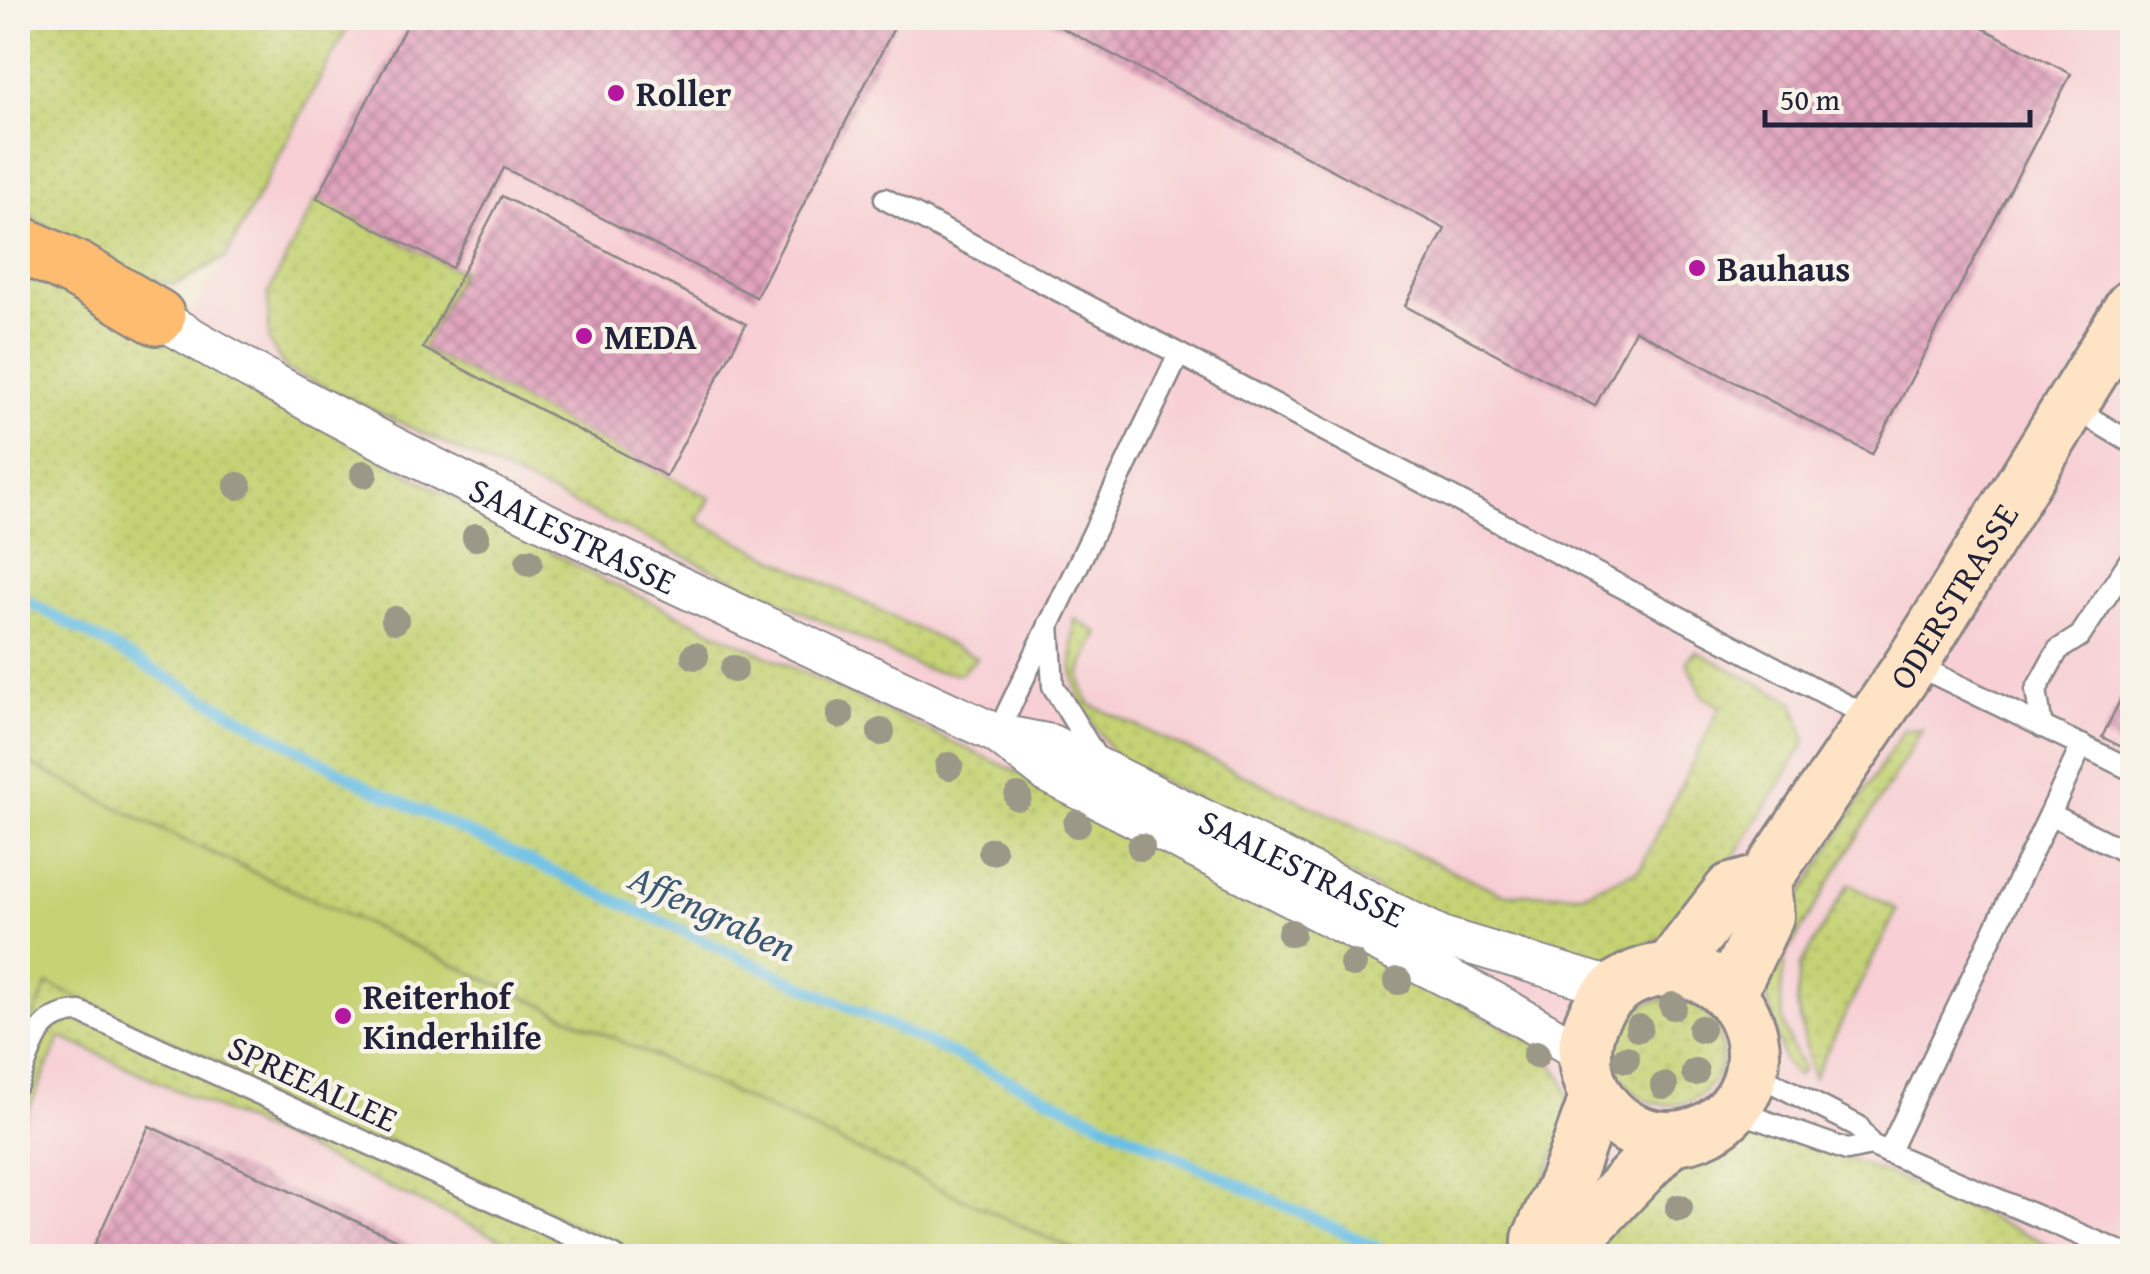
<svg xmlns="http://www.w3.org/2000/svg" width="2150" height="1274" font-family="'Gentium Book Plus',serif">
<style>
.built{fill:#f7cfd4}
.grass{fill:url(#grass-dots);stroke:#747a58;stroke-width:2.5}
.pitch{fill:#c5d375;stroke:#747a58;stroke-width:2.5}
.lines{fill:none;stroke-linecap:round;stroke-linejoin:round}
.stream{stroke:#69bfe6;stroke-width:11}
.building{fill:url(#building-cross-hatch)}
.lane-casing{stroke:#8a8586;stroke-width:25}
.street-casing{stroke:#8a8586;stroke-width:42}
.secondary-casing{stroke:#8a8586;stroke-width:58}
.highway-casing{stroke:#8a8586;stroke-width:60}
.lane{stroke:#fff;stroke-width:20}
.street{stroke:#fff;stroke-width:38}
.secondary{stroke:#fee4c5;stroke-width:52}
.highway{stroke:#fdbc6f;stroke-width:55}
.tree{fill:#9b9888}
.poi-dot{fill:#b5179e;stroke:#f7f3e8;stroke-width:4}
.labels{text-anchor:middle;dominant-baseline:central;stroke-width:9;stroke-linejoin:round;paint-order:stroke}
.poi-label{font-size:35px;font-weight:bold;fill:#22223b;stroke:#f7f3e8;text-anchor:start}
.street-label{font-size:35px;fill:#22223b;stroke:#f7f3e8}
.water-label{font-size:38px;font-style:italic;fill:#3b5977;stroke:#f7f3e8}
</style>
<defs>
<pattern id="grass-dots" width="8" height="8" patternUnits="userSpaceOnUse" patternTransform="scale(2.5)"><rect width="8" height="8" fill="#c5d375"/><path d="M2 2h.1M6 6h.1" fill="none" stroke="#a9b566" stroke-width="1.8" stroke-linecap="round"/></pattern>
<pattern id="building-cross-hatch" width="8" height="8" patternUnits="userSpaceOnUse" patternTransform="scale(2.5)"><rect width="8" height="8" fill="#e1a3bd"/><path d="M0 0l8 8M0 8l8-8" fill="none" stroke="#b6849b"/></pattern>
</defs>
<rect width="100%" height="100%" fill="#f7f3e8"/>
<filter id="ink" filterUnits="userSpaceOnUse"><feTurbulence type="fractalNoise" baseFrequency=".01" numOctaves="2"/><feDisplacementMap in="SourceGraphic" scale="20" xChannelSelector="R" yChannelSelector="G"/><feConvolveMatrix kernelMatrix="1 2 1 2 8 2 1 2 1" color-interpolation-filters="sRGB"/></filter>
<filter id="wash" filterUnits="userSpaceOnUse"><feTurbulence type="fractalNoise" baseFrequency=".0048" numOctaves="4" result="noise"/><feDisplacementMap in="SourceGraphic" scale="40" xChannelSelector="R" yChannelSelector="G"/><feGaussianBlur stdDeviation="2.25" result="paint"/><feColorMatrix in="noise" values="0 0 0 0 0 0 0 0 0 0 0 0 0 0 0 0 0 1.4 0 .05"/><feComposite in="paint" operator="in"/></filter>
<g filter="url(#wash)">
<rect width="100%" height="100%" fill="#f2e8d2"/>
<g class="built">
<polygon points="352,18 2132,18 2132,1256 1574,1256 1121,820 597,577 171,346 226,257"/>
<polygon points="61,1037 537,1256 18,1256 18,1133"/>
</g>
<g class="grass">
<polygon points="18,18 352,18 226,257 176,285 136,277 18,210"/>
<polygon points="317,198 452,268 462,269 423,349 710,498 698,521 977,658 960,674 924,669 286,369 269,342 268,294"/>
<polygon points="18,260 597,577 1121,820 1536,1044 1562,1077 1572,1112 1514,1256 1087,1256 177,837 18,758"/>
<path d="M 1075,619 L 1099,633 C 1085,663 1071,674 1091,705 L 1503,894 L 1582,894 L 1640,869 L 1720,707 L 1703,696 L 1687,661 L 1696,651 L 1794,702 L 1806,742 L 1694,921 L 1681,932 L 1590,964 L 1477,940 L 1117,759 C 1078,702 1067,691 1075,619 Z"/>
<path d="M 1904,729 L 1922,730 L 1786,955 C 1777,1002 1779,1028 1803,1069 L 1797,1076 L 1784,1062 L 1767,997 L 1765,970 L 1785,921 Z"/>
<polygon points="1849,884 1897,910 1813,1079 1797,1005 1800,966"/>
<polygon points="48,983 642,1256 537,1256 61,1037 18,1133 18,1050"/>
<circle cx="1669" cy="1052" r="53"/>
<path d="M 1759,1134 C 1867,1157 1975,1213 2076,1256 L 1574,1256 L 1670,1164 Z"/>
</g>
<polygon class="pitch" points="18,758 177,837 1087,1256 642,1256 48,984 18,1050"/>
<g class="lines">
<polyline class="stream" points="18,596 372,789 1395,1256"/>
</g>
<g id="blocks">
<g class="building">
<polygon points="410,18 899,18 756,297 504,168 452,268 317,198"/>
<polygon points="1043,18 1963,18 2071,74 1872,454 1635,330 1595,406 1405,306 1445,229"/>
<polygon points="502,196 746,324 666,476 423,348"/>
<polygon points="2132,676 2132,752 2102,737"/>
<polygon points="149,1126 281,1187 432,1256 117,1256 94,1246"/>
</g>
</g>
</g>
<g filter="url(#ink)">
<use href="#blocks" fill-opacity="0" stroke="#8a8586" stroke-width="2.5"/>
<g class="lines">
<defs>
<g id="lane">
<polyline points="885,199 1179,354"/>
<polyline points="2072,407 2132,443"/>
<polyline points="1049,624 1053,686 1099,762"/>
<polyline points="1914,664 2132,770"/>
<polyline points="2042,727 2036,690 2058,650 2080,636 2132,557"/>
<polyline points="997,734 1179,354 1873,719"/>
<polyline points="2050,814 2082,745"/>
<polyline points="1752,1072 1858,1126 1871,1145 2130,1256"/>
<path d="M 18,1083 C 33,1048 36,1013 80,1012 L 615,1256"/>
<polyline points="1733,1110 1847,1150 1871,1145"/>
<polyline points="1888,1153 2050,814 2132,855"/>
</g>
<g id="street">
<path id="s1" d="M 157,317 C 427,475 714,601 997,734 L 1047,773 L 1493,1001 L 1584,1054"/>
<path id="s2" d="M 1004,735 L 1051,744 L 1444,937 L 1615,988"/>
</g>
<g id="secondary">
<polyline points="1670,969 1731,890 1764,881"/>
<circle cx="1669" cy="1054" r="84"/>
<path id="s3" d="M 1729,995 L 1767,916 L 1764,881 L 1912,663 L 2132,306"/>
<polyline points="1539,1256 1539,1239 1566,1181 1596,1098"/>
<polyline points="1559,1256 1670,1139"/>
</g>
<polyline id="highway" points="18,243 77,270 157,317"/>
</defs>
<use href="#lane" class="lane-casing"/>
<use href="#street" class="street-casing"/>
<use href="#secondary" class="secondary-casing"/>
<use href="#highway" class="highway-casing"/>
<use href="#lane" class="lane"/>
<use href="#street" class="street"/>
<use href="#secondary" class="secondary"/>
<use href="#highway" class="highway"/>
</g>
<g class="tree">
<circle cx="364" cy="474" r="14"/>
<circle cx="238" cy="486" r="14"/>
<circle cx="476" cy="537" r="14"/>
<circle cx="529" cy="562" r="14"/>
<circle cx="395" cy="620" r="14"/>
<circle cx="695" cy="656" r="14"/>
<circle cx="734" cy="669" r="14"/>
<circle cx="840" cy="715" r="14"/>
<circle cx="881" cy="732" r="14"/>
<circle cx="949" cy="766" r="14"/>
<circle cx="1018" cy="797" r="14"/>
<circle cx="1077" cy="824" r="14"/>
<circle cx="1141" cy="847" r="14"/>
<circle cx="992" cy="851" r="14"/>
<circle cx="1291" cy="933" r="14"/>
<circle cx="1353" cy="964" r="14"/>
<circle cx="1398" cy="981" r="14"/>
<circle cx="1673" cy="1006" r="14"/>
<circle cx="1639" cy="1028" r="14"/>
<circle cx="1701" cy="1029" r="14"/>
<circle cx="1536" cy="1055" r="14"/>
<circle cx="1626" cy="1059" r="14"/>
<circle cx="1695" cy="1072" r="14"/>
<circle cx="1664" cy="1086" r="14"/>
<circle cx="1679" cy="1208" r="14"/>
</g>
</g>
<g class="poi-dot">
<circle cx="616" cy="93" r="10"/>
<circle cx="1697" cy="268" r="10"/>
<circle cx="584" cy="336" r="10"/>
<circle cx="343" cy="1016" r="10"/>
</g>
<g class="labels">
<g class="poi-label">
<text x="636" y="93">Roller</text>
<text x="1717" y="268">Bauhaus</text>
<text x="604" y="336">MEDA</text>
<text x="363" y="996">Reiterhof<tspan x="363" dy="40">Kinderhilfe</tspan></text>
</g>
<g class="street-label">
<text stroke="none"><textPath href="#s1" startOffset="470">SAALESTRASSE</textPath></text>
<text stroke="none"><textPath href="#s3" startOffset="465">ODERSTRASSE</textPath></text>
<text stroke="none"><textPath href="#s2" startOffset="328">SAALESTRASSE</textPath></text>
<text transform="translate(313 1083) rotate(25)">SPREEALLEE</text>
</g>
<g class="water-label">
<text transform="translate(713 912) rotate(25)">Affengraben</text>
</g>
</g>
<rect width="2150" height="1274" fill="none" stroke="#f7f3e8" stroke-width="60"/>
<path d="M1765 110v15h265v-15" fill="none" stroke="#22223b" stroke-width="5"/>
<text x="1780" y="110" font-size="30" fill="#22223b" stroke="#f7f3e8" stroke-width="8" paint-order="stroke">50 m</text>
</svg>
